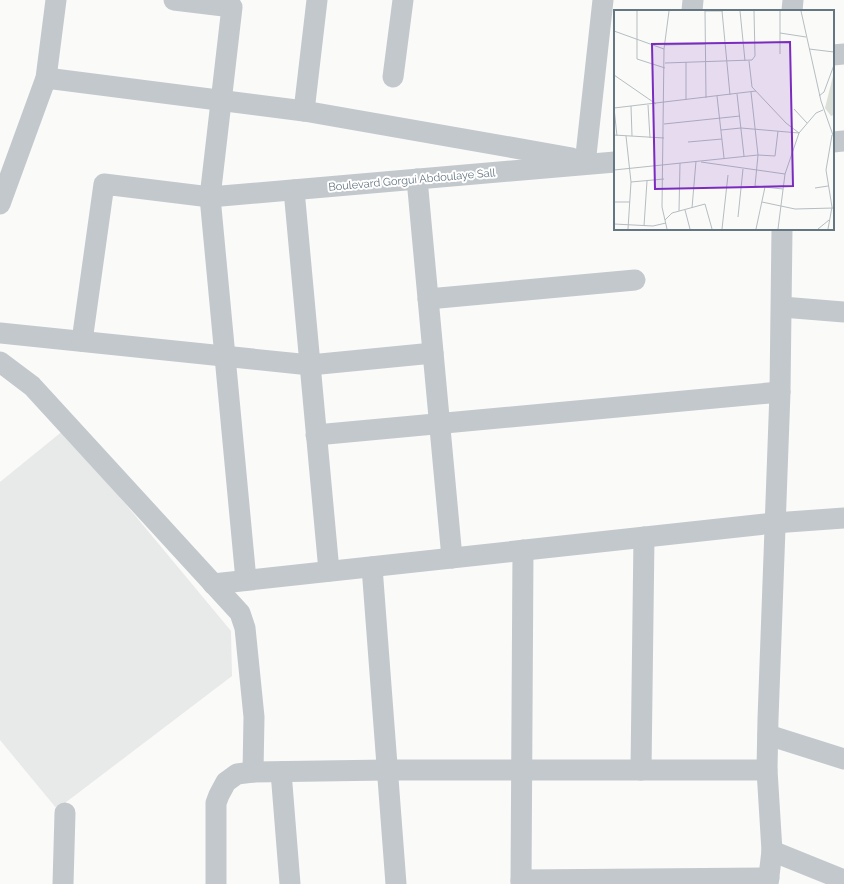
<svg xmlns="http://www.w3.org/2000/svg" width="844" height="884" font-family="Raleway,sans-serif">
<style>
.built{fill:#e8e9e9}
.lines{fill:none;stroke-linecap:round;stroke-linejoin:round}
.street{stroke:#c3c8cc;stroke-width:21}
.labels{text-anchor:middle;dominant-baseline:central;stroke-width:4;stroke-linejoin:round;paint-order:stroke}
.street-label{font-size:11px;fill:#657683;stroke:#fff}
.inset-road{fill:none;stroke:#b5bdc2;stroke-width:1}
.view{fill:#7b2cbf;fill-opacity:0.15;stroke:#7b2cbf;stroke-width:2}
.inset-edge{fill:none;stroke:#657683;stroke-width:2}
</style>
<rect width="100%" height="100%" fill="#fafaf8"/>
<polygon class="built" points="64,430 231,631 232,676 57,809 0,740 0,482"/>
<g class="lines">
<g class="street">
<polyline points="174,0 232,7 210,197 246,580"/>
<polyline points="692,11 693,0"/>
<polyline points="792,11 793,0"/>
<polyline points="833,55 844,54"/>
<polyline points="393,77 403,0"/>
<polyline points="46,78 304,111 572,158"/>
<polyline points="304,111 317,0"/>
<polyline points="833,142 844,141"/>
<polyline points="585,164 603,0"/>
<polyline points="417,179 452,558"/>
<polyline points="294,190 329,571"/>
<polyline points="0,204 46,78 56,0"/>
<polyline points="428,299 635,280"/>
<polyline points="782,307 844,312"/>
<polyline points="0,333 310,365 433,353"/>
<polyline points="82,341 104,184 210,197 615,162"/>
<polyline points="0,362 32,386 240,613 245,628 254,717 253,772"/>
<polyline points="316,435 780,392"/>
<polyline points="372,567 396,884"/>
<polyline points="213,584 774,523 844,518"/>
<polyline points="768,735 844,759"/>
<polyline points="641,770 644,537"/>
<polyline points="281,772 290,884"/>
<polyline points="772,851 844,880"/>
<polyline points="521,880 769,878"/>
<polyline points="63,884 65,813"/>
<polyline points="216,884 216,803 219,795 226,782 237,774 253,772 387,770 767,770"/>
<polyline points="521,884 523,550"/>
<polyline points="768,884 772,851 767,770 768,719 780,392 782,229"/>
</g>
</g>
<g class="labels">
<g class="street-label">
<text transform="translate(412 180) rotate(-5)">Boulevard Gorgui Abdoulaye Sall</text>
</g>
</g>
<g transform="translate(614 10)">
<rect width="220" height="220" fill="#fafaf8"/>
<path d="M 220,62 L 220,105 L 217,106 L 211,98 Z" fill="#dadfd7"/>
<path class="inset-road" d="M 23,1 L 23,49 L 51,58M 91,1 L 92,88M 91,1 L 109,1M 108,1 L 116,85M 126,1 L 131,51M 187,1 L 207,91 L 220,128M 0,21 L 50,39M 166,23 L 192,27M 50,35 L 91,34M 195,39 L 220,42M 166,44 L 166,1M 135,51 L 138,77 L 172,113 L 185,123M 72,52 L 72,90M 51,53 L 138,50 L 141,46 L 140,1M 0,65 L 42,94M 137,82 L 144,145 L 141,176 L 169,179M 123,84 L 130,146M 103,86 L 110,148M 205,86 L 210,82 L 220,55M 34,95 L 36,128M 17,96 L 18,126M 0,98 L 142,81M 0,98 L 3,126M 180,99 L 193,113M 50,114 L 126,106M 107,120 L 127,118 L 185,123M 0,125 L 50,128M 12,126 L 17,172 L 14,219M 74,132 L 108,129M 87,152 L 171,164M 0,160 L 144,145 L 161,146 L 164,121M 17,172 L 50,169M 201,178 L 214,176M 0,192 L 16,192M 148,192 L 181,199 L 220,198M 78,198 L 82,151M 71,200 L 76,219M 65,201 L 66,153M 124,207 L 129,159M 51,210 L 58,203 L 91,194 L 98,219M 0,214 L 39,216 L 52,213M 30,216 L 33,171M 53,219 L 48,197 L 50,39 L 55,1M 108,219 L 114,165M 142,219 L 151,177M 164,219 L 171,164 L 185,123 L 202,103 L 209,100M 204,219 L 215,210M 214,219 L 218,197 L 212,160 L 218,125"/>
<path class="view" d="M 176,32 L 179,176 L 41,179 L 38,34 Z"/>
<rect width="220" height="220" class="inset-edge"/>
</g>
</svg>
